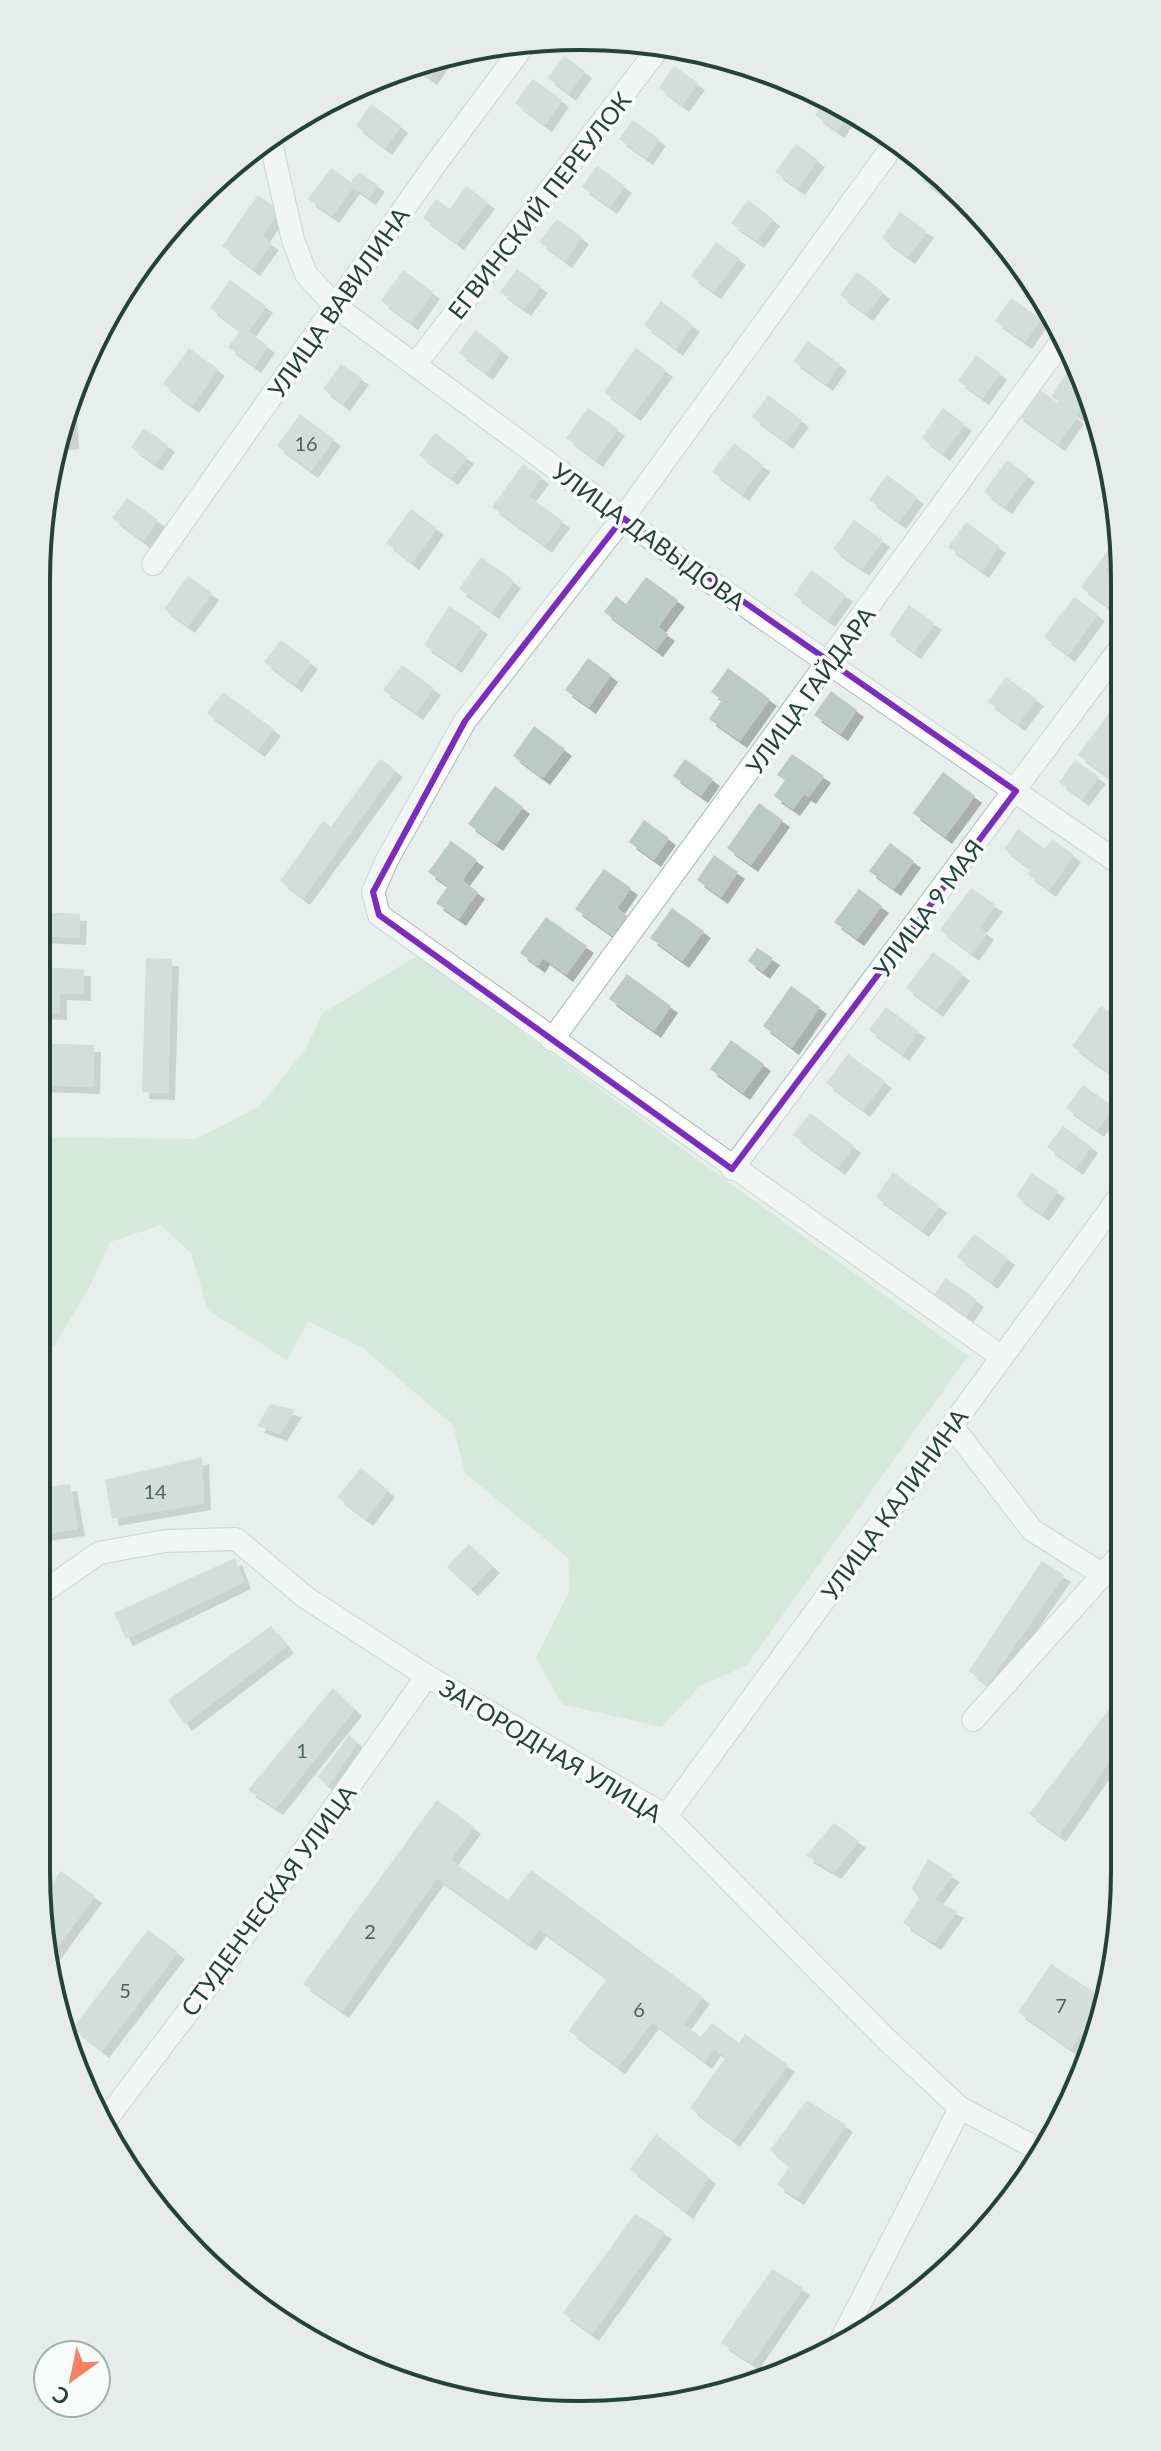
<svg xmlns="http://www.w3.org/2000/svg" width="1161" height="2451" font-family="Lato,sans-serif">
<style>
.green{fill:#bfe0c8}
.building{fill:#bbcac4;filter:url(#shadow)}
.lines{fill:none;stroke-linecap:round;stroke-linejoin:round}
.minor-casing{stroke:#a8b8b2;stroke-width:24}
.minor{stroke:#fff;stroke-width:22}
.marked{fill:none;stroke:#7b2cbf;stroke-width:6;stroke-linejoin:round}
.labels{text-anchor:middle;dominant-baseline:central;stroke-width:7;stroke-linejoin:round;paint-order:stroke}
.number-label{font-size:20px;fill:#4a645c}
.street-label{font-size:24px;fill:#24423a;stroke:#f7fbf9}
.rim{fill:none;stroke:#24423a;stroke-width:4}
</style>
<defs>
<filter id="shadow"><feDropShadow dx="7" dy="7" stdDeviation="0" flood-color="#0004"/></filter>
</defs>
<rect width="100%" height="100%" fill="#e6efeb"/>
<polygon class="green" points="417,956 968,1356 746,1666 701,1685 661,1727 562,1704 536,1658 570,1590 568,1558 465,1473 453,1425 363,1348 308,1321 287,1360 208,1310 191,1253 161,1225 110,1242 90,1286 54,1346 36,1350 36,1137 196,1139 259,1107 305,1050 323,1013"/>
<g class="building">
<polygon points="446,55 430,78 412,65 421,63"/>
<polygon points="564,56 585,71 569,94 548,78"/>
<polygon points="674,66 698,83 682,105 659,88"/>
<polygon points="533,79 562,100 545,125 515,103"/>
<polygon points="827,99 850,113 837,131 815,115"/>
<polygon points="371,104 401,126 385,148 356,126"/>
<polygon points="633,120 659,139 646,158 619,139"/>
<polygon points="796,144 818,160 798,188 775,172"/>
<polygon points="597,166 625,186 610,207 582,187"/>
<polygon points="331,168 351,182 359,172 378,185 369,198 353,187 332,216 308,199"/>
<polygon points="931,168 959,196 954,203 922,180"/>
<polygon points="466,186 488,202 457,243 423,218 436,199 450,209"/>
<polygon points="258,195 280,211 262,236 272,243 253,269 222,246"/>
<polygon points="748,200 773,219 757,241 731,223"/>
<polygon points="900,212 927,231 908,257 882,238"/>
<polygon points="557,219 582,237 565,261 539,242"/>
<polygon points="716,242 739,258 714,292 691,276"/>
<polygon points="517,269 541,286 524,309 500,292"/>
<polygon points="403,270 433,292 411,323 381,301"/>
<polygon points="857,272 883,292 866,314 840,295"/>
<polygon points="230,280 266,306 248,331 268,346 254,366 228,347 240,331 210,308"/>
<polygon points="1011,298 1041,319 1025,342 995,321"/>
<polygon points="661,301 693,325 676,349 644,325"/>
<polygon points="475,330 502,350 486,373 459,353"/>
<polygon points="808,341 840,364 826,384 793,361"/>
<polygon points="189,348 218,369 192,406 163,384"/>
<polygon points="636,348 666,370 634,414 604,392"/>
<polygon points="976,355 1000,373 982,398 958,381"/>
<polygon points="341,364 362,378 343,404 323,389"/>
<polygon points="1072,366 1084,375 1090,397 1077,415 1051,396"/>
<polygon points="1036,387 1077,417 1058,444 1016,414"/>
<polygon points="768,395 802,420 786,442 752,417"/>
<polygon points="69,400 72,442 56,444 61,425"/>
<polygon points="588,408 618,429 596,460 566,438"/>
<polygon points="943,408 965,424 943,454 922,438"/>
<polygon points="300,414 334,439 311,471 277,446"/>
<polygon points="144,428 168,445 155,464 131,447"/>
<polygon points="435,433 467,457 451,478 419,455"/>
<polygon points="734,443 763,465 742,494 712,472"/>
<polygon points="1007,460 1028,475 1005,507 984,492"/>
<polygon points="523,464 542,477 528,496 563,521 545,546 492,507"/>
<polygon points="887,475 917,497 899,522 869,500"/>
<polygon points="127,498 158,520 143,541 112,518"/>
<polygon points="411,509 437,528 412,563 386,543"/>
<polygon points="854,520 883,540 862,569 833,549"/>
<polygon points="966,522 999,546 982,571 948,547"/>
<polygon points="1114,542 1120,547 1121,589 1108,607 1081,587"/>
<polygon points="481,557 514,581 492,612 459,589"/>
<polygon points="811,570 846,595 828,620 794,595"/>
<polygon points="188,576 212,593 188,626 164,609"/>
<polygon points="646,577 678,600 658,627 668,634 656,650 604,612 616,596 626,604"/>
<polygon points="1074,597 1098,614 1068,655 1044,637"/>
<polygon points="909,605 935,623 914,652 889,634"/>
<polygon points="449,606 481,627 455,666 424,645"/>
<polygon points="281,640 311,662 295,685 264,662"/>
<polygon points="588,658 611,675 589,707 565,690"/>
<polygon points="402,665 434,688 416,713 383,690"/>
<polygon points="728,668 770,699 740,741 709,719 722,700 711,692"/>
<polygon points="1006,677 1037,699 1018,724 988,702"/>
<polygon points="831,691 857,710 841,734 814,715"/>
<polygon points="223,692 274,729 258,750 207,713"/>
<polygon points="1112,709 1121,716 1121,769 1113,780 1078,755"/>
<polygon points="534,726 565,749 543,778 513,756"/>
<polygon points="792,754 824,776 809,797 804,794 793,809 774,796 785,780 777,775"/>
<polygon points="380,759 396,770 303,898 280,881 323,821 331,827"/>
<polygon points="685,759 713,779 701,796 673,776"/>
<polygon points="1075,760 1099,777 1082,799 1059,782"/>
<polygon points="943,772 975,796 945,837 913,813"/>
<polygon points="495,786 523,807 496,844 468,824"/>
<polygon points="759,803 783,820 751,865 727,848"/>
<polygon points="644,820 669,838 654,860 629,842"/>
<polygon points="1018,829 1045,849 1052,839 1074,855 1049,890 1027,874 1031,869 1004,849"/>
<polygon points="451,841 477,860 462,880 478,892 459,919 436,903 448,886 428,872"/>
<polygon points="890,843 914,861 894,889 869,871"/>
<polygon points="714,855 738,872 721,897 697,880"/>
<polygon points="604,869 631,888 617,908 627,916 613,936 575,909"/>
<polygon points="971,888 996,905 979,927 987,933 972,954 940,930"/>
<polygon points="859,889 882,906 857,939 834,922"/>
<polygon points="672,908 704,931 682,961 650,938"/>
<polygon points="36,912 80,914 79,938 36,936"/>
<polygon points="546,917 587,946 566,975 543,958 538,966 520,953"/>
<polygon points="757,948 773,958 763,972 748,961"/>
<polygon points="933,952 963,974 936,1010 906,988"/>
<polygon points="146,958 172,959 168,1093 142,1092"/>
<polygon points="36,967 84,969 84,994 60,993 60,1013 36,1012"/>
<polygon points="627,974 671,1006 654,1031 609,999"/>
<polygon points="791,986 820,1007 792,1048 763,1026"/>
<polygon points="1101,1006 1122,1020 1122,1054 1109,1073 1072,1046"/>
<polygon points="886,1007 919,1031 902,1054 869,1030"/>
<polygon points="731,1040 764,1064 743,1093 710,1069"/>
<polygon points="36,1043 94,1045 93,1087 36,1085"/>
<polygon points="848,1054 885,1081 863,1110 826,1083"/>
<polygon points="1083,1085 1114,1107 1097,1130 1066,1108"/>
<polygon points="810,1113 854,1146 838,1168 793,1135"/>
<polygon points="1063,1126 1091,1146 1076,1168 1047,1147"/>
<polygon points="893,1172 940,1206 922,1230 876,1197"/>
<polygon points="1032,1173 1058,1191 1042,1214 1016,1196"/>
<polygon points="974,1234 1008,1258 991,1282 957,1257"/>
<polygon points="946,1278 977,1300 963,1321 931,1298"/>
<polygon points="270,1404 295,1410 280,1434 257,1426"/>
<polygon points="202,1457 204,1503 112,1519 105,1480"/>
<polygon points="361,1468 388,1490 366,1519 337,1497"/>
<polygon points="70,1484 78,1529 36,1535 36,1489"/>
<polygon points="469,1544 493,1566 471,1589 447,1567"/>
<polygon points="235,1558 244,1582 126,1639 114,1613"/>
<polygon points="1042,1561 1064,1575 987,1685 969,1671"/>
<polygon points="271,1626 287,1646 185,1724 168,1700"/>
<polygon points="333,1688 355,1709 276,1808 248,1790"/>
<polygon points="1109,1709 1124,1721 1125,1739 1059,1835 1029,1814"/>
<polygon points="349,1735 358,1742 328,1786 318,1777"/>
<polygon points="437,1800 474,1827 450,1860 508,1900 531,1870 703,1997 683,2024 701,2037 712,2023 739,2043 745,2034 788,2065 733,2140 690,2108 726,2057 714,2049 705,2062 652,2022 618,2067 569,2031 607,1978 539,1929 529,1944 437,1878 342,2011 303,1984"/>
<polygon points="834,1823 859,1841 834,1872 806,1856"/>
<polygon points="928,1859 953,1875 934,1900 957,1911 934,1943 903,1923 919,1899 912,1888"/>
<polygon points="61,1871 95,1896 50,1957 41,1899"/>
<polygon points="148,1930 178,1952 102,2051 73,2028"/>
<polygon points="1051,1964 1105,1999 1071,2049 1018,2012"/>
<polygon points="807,2100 846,2125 797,2198 777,2185 789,2167 770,2150"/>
<polygon points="656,2134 709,2177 686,2212 630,2169"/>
<polygon points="635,2214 665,2232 592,2334 563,2313"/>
<polygon points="772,2269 803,2288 752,2363 721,2343"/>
</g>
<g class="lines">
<defs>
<g id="minor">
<polyline points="269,135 293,240 306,274 335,306 702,576 1122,865"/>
<polyline points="897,140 623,518 465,721 387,860 373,892 379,915 1002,1357"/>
<polyline points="415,365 662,44"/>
<polyline points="153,564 434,166 527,41"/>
<polyline points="552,1040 1064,338"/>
<polyline points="732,1169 1121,647"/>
<polyline points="952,1426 1032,1530 1102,1574"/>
<polyline points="36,1597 99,1553 165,1541 236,1539 305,1597 427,1676 666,1816 885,2038 960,2108 1044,2152"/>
<polyline points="973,1720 1124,1551"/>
<polyline points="666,1816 1123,1192"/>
<polyline points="105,2121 219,1971 427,1676"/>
<polyline points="837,2348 960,2108"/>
</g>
</defs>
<use href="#minor" class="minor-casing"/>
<use href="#minor" class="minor"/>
</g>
<path d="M0 0H1161V2451H0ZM 623,518 L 1016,791 L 732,1169 L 379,915 L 373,892 L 465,721 Z" fill="#e6efeb" fill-opacity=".55" fill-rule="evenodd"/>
<path class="marked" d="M 623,518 L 1016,791 L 732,1169 L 379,915 L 373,892 L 465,721 Z"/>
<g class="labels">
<g class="number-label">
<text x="306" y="443">16</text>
<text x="155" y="1491">14</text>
<text x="302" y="1750">1</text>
<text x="370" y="1931">2</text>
<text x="125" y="1990">5</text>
<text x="1061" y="2005">7</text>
<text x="639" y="2009">6</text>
</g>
<g class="street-label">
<text transform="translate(539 205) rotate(-52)">ЕГВИНСКИЙ ПЕРЕУЛОК</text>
<text transform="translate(338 302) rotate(-55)">УЛИЦА ВАВИЛИНА</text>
<text transform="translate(649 536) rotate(36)">УЛИЦА ДАВЫДОВА</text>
<text transform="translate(810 690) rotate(-54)">УЛИЦА ГАЙДАРА</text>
<text transform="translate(928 908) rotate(-53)">УЛИЦА 9 МАЯ</text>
<text transform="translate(894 1504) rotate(-54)">УЛИЦА КАЛИНИНА</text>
<text transform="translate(551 1750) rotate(31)">ЗАГОРОДНАЯ УЛИЦА</text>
<text transform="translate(268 1900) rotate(-54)">СТУДЕНЧЕСКАЯ УЛИЦА</text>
</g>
</g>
<path d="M0 0H1161V2451H0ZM580 50H581A530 530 0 0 1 1111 580V1871A530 530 0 0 1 581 2401H580A530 530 0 0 1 50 1871V580A530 530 0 0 1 580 50Z" fill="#e6ecea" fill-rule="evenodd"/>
<path class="rim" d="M580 50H581A530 530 0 0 1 1111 580V1871A530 530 0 0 1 581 2401H580A530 530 0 0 1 50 1871V580A530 530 0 0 1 580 50Z"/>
<g transform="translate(72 2379) rotate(213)"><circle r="38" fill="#f7fbf9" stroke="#a3b1ad" stroke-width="2"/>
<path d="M0-6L14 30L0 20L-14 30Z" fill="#f4845f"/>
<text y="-12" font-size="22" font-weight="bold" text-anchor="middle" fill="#24423a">С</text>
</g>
</svg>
